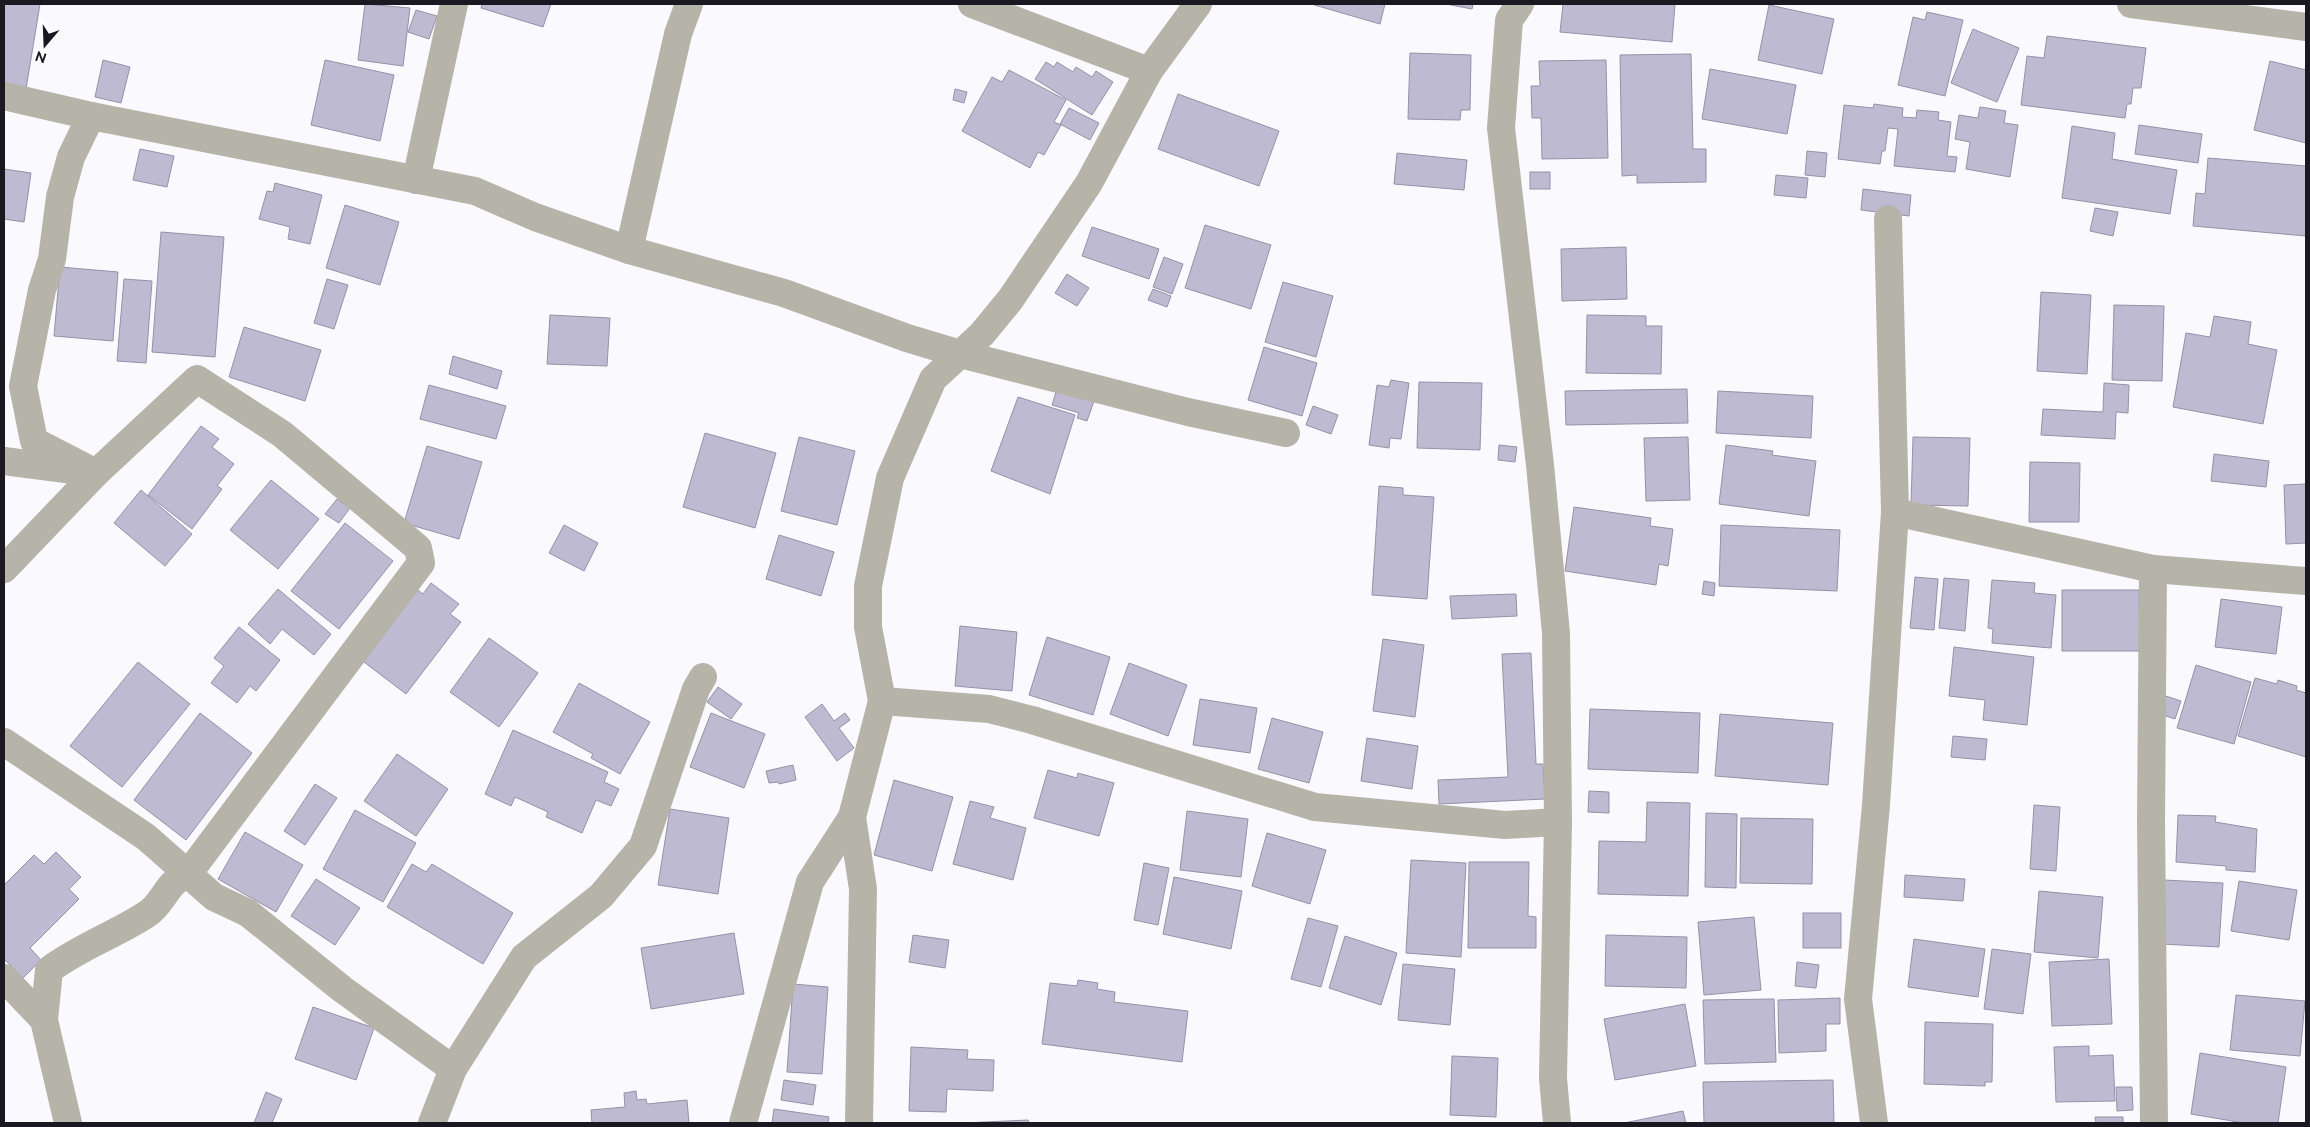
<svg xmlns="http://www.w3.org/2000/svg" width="2310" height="1127" font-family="Raleway,sans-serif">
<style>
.building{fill:#bebad1;stroke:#9591a7}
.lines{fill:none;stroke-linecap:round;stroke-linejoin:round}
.minor{stroke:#b6b3a9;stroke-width:28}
</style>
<rect width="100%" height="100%" fill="#faf9fe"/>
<g class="building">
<polygon points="4,4 40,4 26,89 4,85"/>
<polygon points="365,4 410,8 403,66 358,60"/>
<polygon points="482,4 551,4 543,27 481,8"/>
<polygon points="1311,4 1385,4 1380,24"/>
<polygon points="1446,4 1473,4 1472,9"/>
<polygon points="1563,4 1675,4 1672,42 1560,32"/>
<polygon points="1769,5 1834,19 1822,74 1758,60"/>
<polygon points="416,10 437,16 429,39 408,32"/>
<polygon points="1927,12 1963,20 1945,96 1898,85 1913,17 1925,20"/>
<polygon points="1973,29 2019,48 1997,102 1951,83"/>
<polygon points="2047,36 2146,48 2141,88 2133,88 2131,104 2127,104 2125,118 2021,105 2027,56 2044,58"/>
<polygon points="1410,53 1471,55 1470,110 1461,110 1460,120 1408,119"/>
<polygon points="1691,54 1693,149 1706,149 1706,182 1637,183 1637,175 1622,176 1620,55"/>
<polygon points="103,60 130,67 121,103 95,97"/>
<polygon points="325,60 394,75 380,141 311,125"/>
<polygon points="1606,60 1608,158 1542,159 1541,118 1532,118 1531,86 1540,86 1539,61"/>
<polygon points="2270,61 2306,70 2306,143 2254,130"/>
<polygon points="1046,62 1054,67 1057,62 1073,72 1076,67 1092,77 1096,71 1113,82 1092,115 1035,79"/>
<polygon points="1710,69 1796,85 1787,134 1702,119"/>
<polygon points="1009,70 1066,100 1054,122 1061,125 1044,155 1038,152 1030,168 962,131 992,77 1002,82"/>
<polygon points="955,89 967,92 964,103 953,100"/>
<polygon points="1178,94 1279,131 1259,186 1158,149"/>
<polygon points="1874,104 1903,108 1902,117 1916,118 1917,110 1939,112 1938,120 1951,122 1947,156 1957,157 1955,172 1894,166 1898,129 1888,128 1885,151 1882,151 1880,164 1838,159 1844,105 1873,108"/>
<polygon points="1980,107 2006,111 2004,123 2018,125 2010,177 1966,169 1970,142 1955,139 1959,115 1978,118"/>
<polygon points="1069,108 1099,123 1090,140 1060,124"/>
<polygon points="2139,125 2202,134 2198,163 2135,154"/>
<polygon points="2072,126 2115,133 2112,159 2177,170 2170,214 2062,198"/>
<polygon points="140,149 174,156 167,187 133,180"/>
<polygon points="1807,151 1827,153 1825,177 1805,175"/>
<polygon points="1397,153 1467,160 1464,190 1394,184"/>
<polygon points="2208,158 2306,166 2306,236 2193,226 2196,193 2205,194"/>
<polygon points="4,169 31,173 24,222 4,219"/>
<rect x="1530" y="172" width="20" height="17"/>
<polygon points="1776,175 1808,178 1806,198 1774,195"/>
<polygon points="275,183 322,195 310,244 288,239 290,227 259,219 267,191 273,192"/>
<polygon points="1863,189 1911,195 1909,216 1861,210"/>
<polygon points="345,205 399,222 380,285 326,268"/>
<polygon points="2095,208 2118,212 2113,236 2090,231"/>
<polygon points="1205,225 1271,245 1251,309 1185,288"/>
<polygon points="1092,227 1159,249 1149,279 1082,256"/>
<polygon points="161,232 224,237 215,357 152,352"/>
<polygon points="1626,247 1627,299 1562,301 1561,249"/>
<polygon points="1164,257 1183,264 1172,294 1153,287"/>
<polygon points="60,267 118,272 113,341 54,336"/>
<polygon points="1067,274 1089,288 1077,306 1055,293"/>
<polygon points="124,279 152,281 146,363 117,361"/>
<polygon points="327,279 348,285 334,329 314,323"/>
<polygon points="1283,282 1333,296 1316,357 1265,342"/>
<polygon points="1153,289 1171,296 1167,307 1148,300"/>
<polygon points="2041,292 2091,295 2087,374 2037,371"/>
<polygon points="2114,305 2164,306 2162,381 2112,380"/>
<polygon points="550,315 610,318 607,366 547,364"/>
<polygon points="1587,315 1646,316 1646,326 1662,326 1661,374 1586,373"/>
<polygon points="2214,316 2251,322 2248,344 2277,350 2263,424 2173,407 2186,333 2210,337"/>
<polygon points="244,327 321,350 305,401 229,377"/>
<polygon points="1264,347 1317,363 1302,416 1248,400"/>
<polygon points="453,356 502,371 497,389 449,374"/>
<polygon points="1391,380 1409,383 1401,439 1390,438 1389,448 1369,445 1377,385 1389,387"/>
<polygon points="1419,382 1482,383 1480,450 1417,448"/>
<polygon points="2104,383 2129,385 2128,413 2116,412 2115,439 2041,435 2043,409 2103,412"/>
<polygon points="429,385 506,406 496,439 420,419"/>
<polygon points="1057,389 1094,401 1087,421 1077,418 1079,413 1052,405"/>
<polygon points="1687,389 1688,423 1566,425 1565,391"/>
<polygon points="1718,391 1813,396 1811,438 1716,433"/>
<polygon points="1018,397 1075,415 1050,494 991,471"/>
<polygon points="1313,406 1338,415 1331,434 1306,425"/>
<polygon points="201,426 219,439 212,447 234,464 217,486 222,489 192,529 148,495"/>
<polygon points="705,433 776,453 755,528 683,507"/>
<polygon points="799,437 855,451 837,525 781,511"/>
<polygon points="1688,437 1690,500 1646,501 1644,438"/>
<polygon points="1913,437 1970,438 1968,506 1911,505"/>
<polygon points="1499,445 1517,447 1515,462 1498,460"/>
<polygon points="1726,445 1773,451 1772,455 1816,461 1809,516 1719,504"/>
<polygon points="427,446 482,462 459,539 404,523"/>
<polygon points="2214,454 2269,461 2266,487 2211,481"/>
<polygon points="2030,462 2080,463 2079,522 2029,522"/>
<polygon points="271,480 319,519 278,569 230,530"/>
<polygon points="2306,484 2306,543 2286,544 2284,485"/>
<polygon points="1379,486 1403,488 1403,495 1434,497 1427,599 1372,595"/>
<polygon points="141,490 192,534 165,566 114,523"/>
<polygon points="337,499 350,508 339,523 325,514"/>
<polygon points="1574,507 1651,518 1650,526 1673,529 1668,566 1659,564 1656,585 1565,571"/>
<polygon points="345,523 393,561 339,629 291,591"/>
<polygon points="564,525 598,543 584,571 549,553"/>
<polygon points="1721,525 1840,530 1837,591 1719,586"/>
<polygon points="779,535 834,552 821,596 766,579"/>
<polygon points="1915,577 1938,579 1934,630 1910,628"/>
<polygon points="1944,578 1969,580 1965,631 1939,628"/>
<polygon points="1992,580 2035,583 2034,593 2056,595 2051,648 1992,643 1993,629 1988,628"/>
<polygon points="1704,581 1715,583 1714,596 1702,594"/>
<polygon points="431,583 459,604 450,614 461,622 406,694 360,659 414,587 423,594"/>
<polygon points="278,589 331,634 314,655 282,629 270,644 248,624"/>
<polygon points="2062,590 2139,590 2140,651 2062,651"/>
<polygon points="1516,594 1517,616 1452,619 1450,596"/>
<polygon points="2221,599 2282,607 2276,654 2215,647"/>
<polygon points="960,626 1017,632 1012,691 955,686"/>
<polygon points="239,627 280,660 256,691 250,686 237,703 211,683 224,666 214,658"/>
<polygon points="1047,637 1110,657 1093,715 1029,695"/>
<polygon points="489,638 538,673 499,727 450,692"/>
<polygon points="1383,639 1424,645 1415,717 1373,711"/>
<polygon points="1954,647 2034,657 2027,725 1983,720 1985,700 1949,696"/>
<polygon points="1531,653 1536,764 1543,764 1545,799 1439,804 1438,780 1508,777 1502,654"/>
<polygon points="138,662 190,704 122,787 70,746"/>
<polygon points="1129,663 1187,685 1168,736 1110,714"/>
<polygon points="2196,665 2251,682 2234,744 2177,728"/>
<polygon points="2255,678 2277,684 2278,680 2297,686 2296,690 2306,693 2306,757 2238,736"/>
<polygon points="579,683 650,722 620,774 591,758 593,754 553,732"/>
<polygon points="718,687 742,704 731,719 707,702"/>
<polygon points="2166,696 2181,701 2175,719 2160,714"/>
<polygon points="1200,699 1257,708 1250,753 1193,745"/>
<polygon points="822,704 834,721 845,713 850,720 839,728 854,748 837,761 805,717"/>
<polygon points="1590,709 1700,713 1698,773 1588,769"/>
<polygon points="200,713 252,753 186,840 134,800"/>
<polygon points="711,713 765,734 744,788 690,767"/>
<polygon points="1720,714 1833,723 1828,785 1715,776"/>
<polygon points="1272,718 1323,732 1309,783 1258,769"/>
<polygon points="513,730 608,772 604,782 619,789 611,806 596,800 582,833 546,817 548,812 515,797 511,806 485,794"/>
<polygon points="1953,736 1987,739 1985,760 1951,757"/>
<polygon points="1367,738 1418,746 1412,789 1361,781"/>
<polygon points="397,754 448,789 416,836 364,801"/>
<polygon points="793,765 796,780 779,784 778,782 769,783 766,771"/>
<polygon points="1048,770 1077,778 1078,773 1114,783 1099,836 1034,818"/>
<polygon points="894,780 953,797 932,871 874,855"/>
<polygon points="315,784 337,798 305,845 284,831"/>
<polygon points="1589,791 1609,792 1609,813 1588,812"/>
<polygon points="970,801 994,807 990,818 1026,828 1013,880 953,864"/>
<polygon points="1647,802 1690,803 1688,896 1598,894 1599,841 1646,842"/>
<polygon points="2034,805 2060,807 2056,871 2030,869"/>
<polygon points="670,809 729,818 718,894 658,885"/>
<polygon points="355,810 416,843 383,902 323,869"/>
<polygon points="1187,811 1248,819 1241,877 1180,870"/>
<polygon points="1706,813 1737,814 1736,888 1705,887"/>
<polygon points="2178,815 2216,816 2215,822 2257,829 2255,872 2226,870 2226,866 2176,862"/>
<polygon points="1741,818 1813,819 1812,884 1740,883"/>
<polygon points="245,832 303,865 276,912 218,879"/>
<polygon points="1267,833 1326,850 1310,904 1252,886"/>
<polygon points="56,852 81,877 69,889 79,899 30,948 41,960 23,978 4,959 4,885 34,855 44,864"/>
<polygon points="1411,860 1466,863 1461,957 1406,953"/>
<polygon points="1469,862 1529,862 1528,916 1536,917 1536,948 1468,948"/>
<polygon points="1144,863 1169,868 1158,925 1134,920"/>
<polygon points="412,864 426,872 432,864 513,913 483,964 387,907"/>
<polygon points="1905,875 1965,879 1963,901 1904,897"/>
<polygon points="1174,877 1242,891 1231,949 1163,934"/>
<polygon points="316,879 360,908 335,945 291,916"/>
<polygon points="2164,880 2223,883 2219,947 2161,944"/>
<polygon points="2239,881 2297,890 2289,940 2231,931"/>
<polygon points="2039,891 2103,897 2098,958 2034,952"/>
<rect x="1803" y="913" width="38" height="35"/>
<polygon points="1754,917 1761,990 1704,995 1698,922"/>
<polygon points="1308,918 1338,926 1321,987 1291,979"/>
<polygon points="734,933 744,994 651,1009 641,948"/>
<polygon points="913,935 949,940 945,968 909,962"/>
<polygon points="1606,935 1687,937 1686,988 1605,986"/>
<polygon points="1345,936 1397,953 1381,1005 1329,988"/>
<polygon points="1914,939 1985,949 1978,997 1908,987"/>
<polygon points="1992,949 2031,954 2023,1014 1984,1009"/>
<polygon points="2109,959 2112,1024 2052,1026 2049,962"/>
<polygon points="1797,962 1819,965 1816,988 1795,986"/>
<polygon points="1403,964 1455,969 1450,1025 1398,1020"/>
<polygon points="1078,980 1098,983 1097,989 1115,992 1114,1002 1188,1011 1182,1062 1042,1044 1050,983 1077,986"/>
<polygon points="793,984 828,987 822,1074 787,1072"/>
<polygon points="2236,995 2305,1001 2300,1056 2230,1050"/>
<polygon points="1840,998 1840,1024 1826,1024 1826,1051 1779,1053 1778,1000"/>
<polygon points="1774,999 1776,1062 1705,1064 1703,1000"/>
<polygon points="1685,1004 1696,1066 1615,1080 1604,1019"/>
<polygon points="313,1007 374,1028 356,1080 295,1059"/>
<polygon points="1925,1022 1993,1024 1992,1082 1985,1082 1985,1086 1924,1084"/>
<polygon points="2089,1046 2089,1056 2113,1055 2115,1101 2056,1102 2054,1047"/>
<polygon points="911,1047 968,1050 967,1059 994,1060 993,1091 947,1089 946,1112 909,1111"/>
<polygon points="2200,1053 2286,1067 2278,1123 2244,1123 2191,1114"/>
<polygon points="1452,1056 1498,1058 1496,1117 1450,1115"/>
<polygon points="784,1080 816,1085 813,1105 781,1100"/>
<polygon points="1833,1080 1834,1123 1704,1123 1703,1082"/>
<polygon points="2116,1087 2132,1087 2133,1110 2117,1111"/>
<polygon points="636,1091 637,1100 646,1099 647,1104 687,1100 689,1123 592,1123 591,1110 625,1107 624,1093"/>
<polygon points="266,1092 282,1099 272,1123 254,1123"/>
<polygon points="774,1109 829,1117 828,1123 772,1123"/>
<polygon points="1683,1111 1686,1123 1624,1123"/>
<polygon points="2095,1117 2123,1117 2123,1123 2096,1123"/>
<polygon points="1028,1120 1029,1123 963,1123"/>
</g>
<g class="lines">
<g class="minor">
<polyline points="972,4 1149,71 1198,4"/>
<polyline points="1520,4 1509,20 1501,128 1540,465 1556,633 1558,822 1553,1078 1557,1123"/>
<polyline points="2131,4 2306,27"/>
<polyline points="4,96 91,116"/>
<polyline points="416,180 454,4"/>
<polyline points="629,250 678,34 689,4"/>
<polyline points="4,461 96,473 4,569"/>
<polyline points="1895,512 2153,569 2306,581"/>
<polyline points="2153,569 2151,821 2154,1123"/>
<polyline points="882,701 989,709 1032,720 1315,807 1505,825 1558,822"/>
<polyline points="4,742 146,837 188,874 421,563 418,548 282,434 197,379 96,473 34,441 23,386 42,290 52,259 60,197 71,157 91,116 475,191 535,217 629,250 784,293 907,338 960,354 1188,412 1286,433"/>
<polyline points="852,817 863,889 859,1123"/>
<polyline points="4,978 44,1020"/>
<path d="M 68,1123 L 44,1020 L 49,970 C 79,947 115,935 147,914 C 164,903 167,881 188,874 L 214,897 L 248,913 L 342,989 L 453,1069"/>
<polyline points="432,1123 453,1069 524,957 601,896 643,846 696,689 703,677"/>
<polyline points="743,1123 810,882 852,817 882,701 868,627 868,586 890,478 933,379 982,334 1010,300 1089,183 1149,71"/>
<polyline points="1874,1123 1858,999 1876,805 1895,512 1888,219"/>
</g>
</g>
<rect width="2310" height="1127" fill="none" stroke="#1a1921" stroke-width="10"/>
<g transform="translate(45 45) rotate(199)" stroke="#ffffff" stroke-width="4" paint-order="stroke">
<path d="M0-4L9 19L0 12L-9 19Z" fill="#1a1921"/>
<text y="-8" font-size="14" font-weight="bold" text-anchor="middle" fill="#1a1921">N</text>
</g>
</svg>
